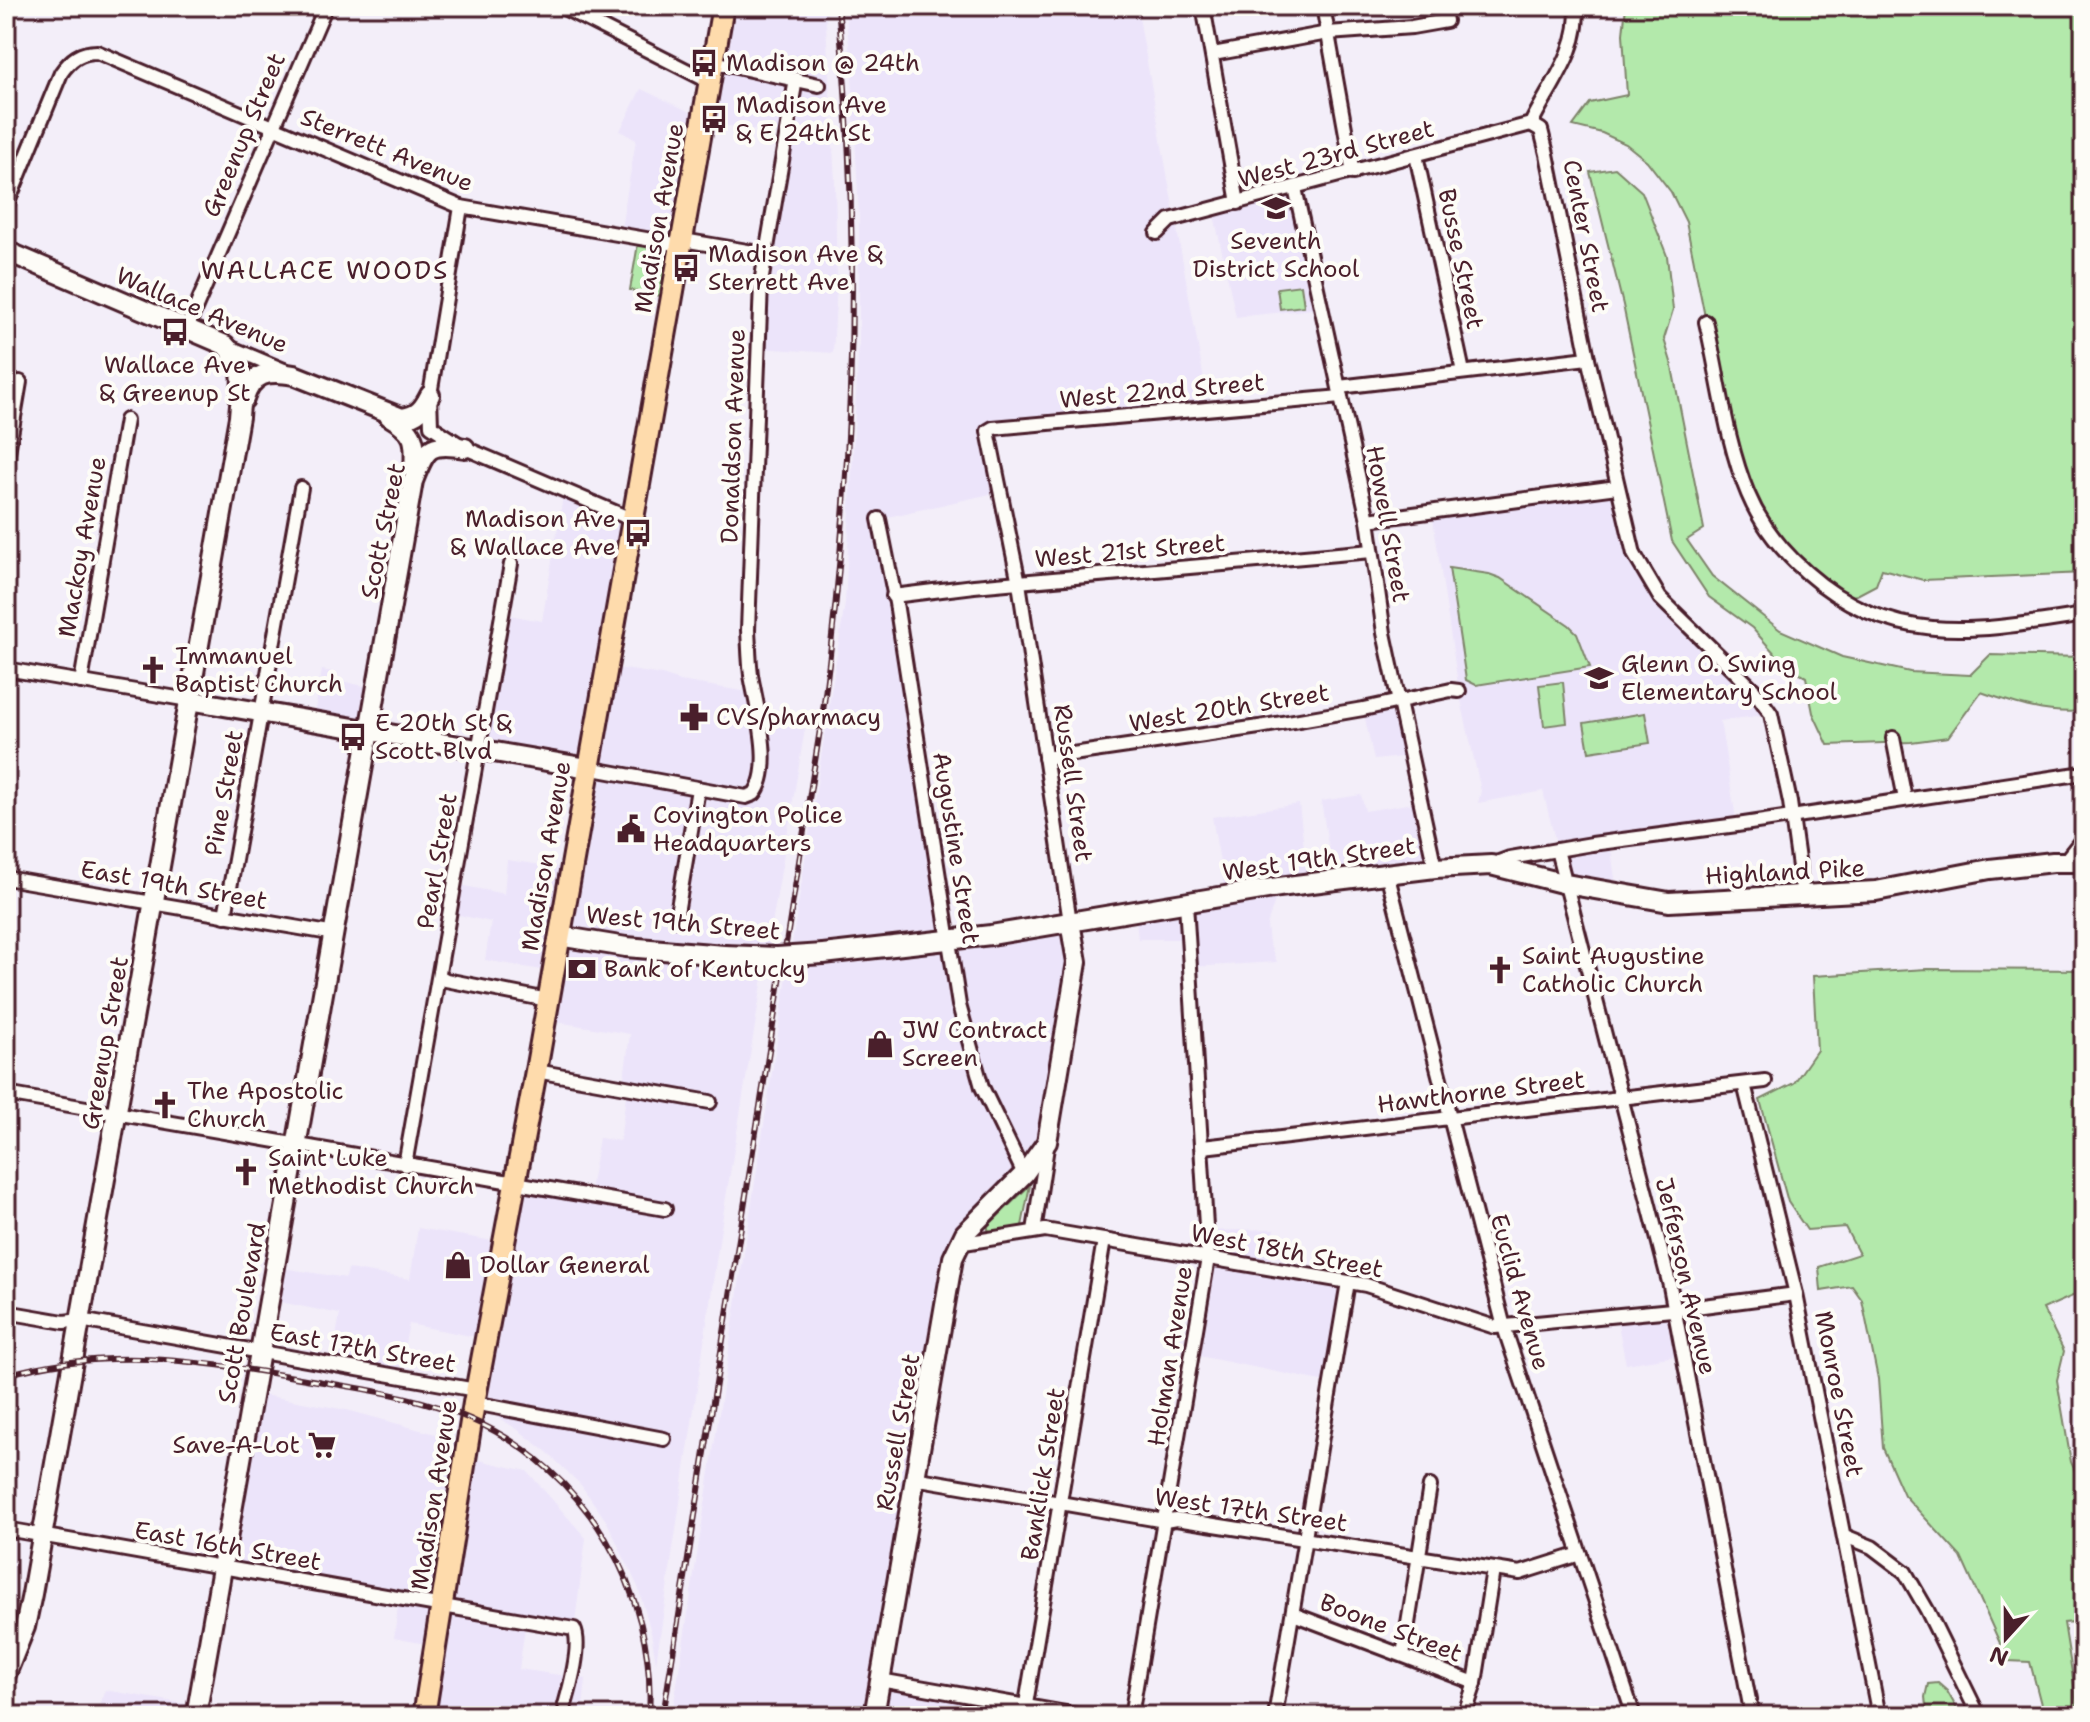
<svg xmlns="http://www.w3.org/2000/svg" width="2090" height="1722" font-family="'Shantell Sans',sans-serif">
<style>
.built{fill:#ece4fa}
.green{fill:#b3e9ab;stroke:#7e846b;stroke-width:2}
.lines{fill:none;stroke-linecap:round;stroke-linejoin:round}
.street-casing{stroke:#4a1f2b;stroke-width:18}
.secondary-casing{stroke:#4a1f2b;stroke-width:24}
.primary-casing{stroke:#4a1f2b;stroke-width:26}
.street{stroke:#fdfcf7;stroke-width:12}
.secondary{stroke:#fdfcf7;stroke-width:18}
.primary{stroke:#fedbac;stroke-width:20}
.rail-casing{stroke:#4a1f2b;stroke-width:6}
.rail{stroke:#fdfcf7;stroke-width:3;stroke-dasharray:9;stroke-linecap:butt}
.secondary-bridge-casing{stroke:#4a1f2b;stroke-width:24;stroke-linecap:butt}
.secondary-bridge{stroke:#fdfcf7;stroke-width:18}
.labels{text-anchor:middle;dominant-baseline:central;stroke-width:8;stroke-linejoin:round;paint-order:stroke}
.poi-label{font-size:24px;fill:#4a1f2b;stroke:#fdfcf7;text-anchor:start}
.street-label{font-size:24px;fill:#4a1f2b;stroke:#fdfcf7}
.neighbourhood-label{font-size:26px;letter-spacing:2px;fill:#4a1f2b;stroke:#fdfcf7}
</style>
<rect width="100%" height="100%" fill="#f3eef9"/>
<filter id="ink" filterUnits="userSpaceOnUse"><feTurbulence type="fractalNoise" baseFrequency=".0125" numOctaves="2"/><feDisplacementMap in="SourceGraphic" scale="16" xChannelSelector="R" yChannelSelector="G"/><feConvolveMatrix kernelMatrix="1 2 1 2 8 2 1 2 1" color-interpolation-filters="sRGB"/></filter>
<g filter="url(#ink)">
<g class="built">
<polygon points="723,6 825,6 835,182 837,285 833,353 758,348 786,134 715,124 704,119 681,245 620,234 636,140 620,131 641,89 703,118"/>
<polygon points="845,6 1137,6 1209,408 993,428 999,492 879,519 948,939 1070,922 1075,943 1047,1142 965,1233 880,1679 1026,1706 1024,1716 672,1716 845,603 859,340 859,216 852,76"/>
<polygon points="1295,188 1322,308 1236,317 1213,210"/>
<polygon points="1617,487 1640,568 1771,714 1720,721 1737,825 1610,842 1617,894 1566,884 1543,791 1478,803 1481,791 1459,691 1432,512"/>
<polygon points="564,491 631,519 606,666 662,675 680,681 755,693 759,717 805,729 723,1215 656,1663 651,1632 638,1587 607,1522 581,1485 547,1452 517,1429 474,1403 486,1339 409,1324 398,1376 331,1364 340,1314 270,1300 276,1267 346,1278 348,1269 410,1279 418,1228 505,1243 516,1183 589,1196 599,1138 620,1141 627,1088 623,1086 630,1034 545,1020 553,972 485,960 491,922 450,913 455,884 504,894 507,860 570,869 588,768 480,749 503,614 542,621"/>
<polygon points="322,670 338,673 337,680 377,689 370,730 313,720"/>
<polygon points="1399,702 1411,756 1374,760 1363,709"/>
<polygon points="1361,795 1365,811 1420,802 1435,868 1334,880 1321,801"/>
<polygon points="1299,804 1308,883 1279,888 1267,925 1269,943 1277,962 1191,967 1189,939 1138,939 1135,911 1226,896 1212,817"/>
<polygon points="1274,1229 1268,1268 1348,1282 1331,1383 1194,1355 1207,1231"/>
<polygon points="1672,1310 1681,1355 1626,1364 1616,1315"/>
<polygon points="252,1393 347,1410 468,1443 466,1457 527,1471 586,1538 574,1629 526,1621 519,1669 586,1679 582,1716 424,1716 436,1646 394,1638 399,1598 222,1567"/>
<polygon points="105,1690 198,1706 196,1716 96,1716"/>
</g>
<g class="green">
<polygon points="1626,6 2084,6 2084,573 1923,580 1882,569 1876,585 1857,595 1841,598 1792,560 1748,495 1706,322 1686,222 1671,192 1647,161 1626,144 1602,133 1573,126 1590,103 1627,95 1623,34"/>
<path d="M 1615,168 L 1642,192 L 1667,256 L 1673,310 L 1664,339 L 1671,362 L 1704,529 L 1687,540 L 1712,576 L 1780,630 L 1842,657 L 1910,672 L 1970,675 L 1990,655 L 2084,657 L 2084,711 C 2048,715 2015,704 1981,692 L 1948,737 L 1911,742 L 1828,745 L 1813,713 L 1806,677 L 1786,666 L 1752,628 L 1709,597 L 1672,541 L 1623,305 L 1590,172 Z"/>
<polygon points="639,238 681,245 671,298 630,290"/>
<polygon points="1301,285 1304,306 1280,309 1277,288"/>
<polygon points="1449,568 1489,574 1500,578 1569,625 1577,633 1590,667 1476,685 1466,680"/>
<polygon points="1563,682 1567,723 1544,726 1539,685"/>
<polygon points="1645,713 1650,743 1589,752 1584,723"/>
<polygon points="1927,969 2084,970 2084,1291 2043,1309 2064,1351 2057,1380 2071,1462 2084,1491 2084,1621 2064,1623 2079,1716 2044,1716 2030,1662 2008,1661 1961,1557 1904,1495 1883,1448 1878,1379 1862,1300 1852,1286 1821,1291 1819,1267 1859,1254 1845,1227 1807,1230 1788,1202 1760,1100 1794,1083 1817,1050 1813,976"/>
<polygon points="1030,1185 1022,1226 994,1232 988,1230 988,1226"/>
<polygon points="1938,1683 1947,1691 1961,1716 1927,1716 1925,1697 1928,1684"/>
</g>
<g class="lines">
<defs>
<g id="street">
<polyline points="560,6 710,82"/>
<polyline points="1203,6 1238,203"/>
<polyline points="1323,6 1353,173"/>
<polyline points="1213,54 1328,33 1412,27 1446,21 1443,6"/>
<polyline points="714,62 819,85"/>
<polyline points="1531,124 1541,130 1547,154 1588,358 1634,554 1660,598 1754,690 1771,714 1790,802 1803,896"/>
<path d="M 1531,124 C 1548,88 1582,48 1576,6"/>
<polyline points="1416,155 1463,372"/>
<polyline points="1295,188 1368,520 1384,633 1435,868"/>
<path d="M 6,207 L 61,73 C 71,59 80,52 97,52 L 461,207 L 681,245 L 689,241 L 765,254"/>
<polyline points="461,207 430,395 431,426 465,448 631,519"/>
<polyline points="1157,233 1170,220 1531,124"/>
<path d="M 1706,322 C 1719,377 1726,442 1748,494 C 1761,525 1781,550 1806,572 C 1893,649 1980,631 2084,615"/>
<polyline points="187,328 326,6"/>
<polyline points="227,346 284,370"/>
<polyline points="1339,387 1588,358"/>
<polyline points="6,464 20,382"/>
<polyline points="879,519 896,603 959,1005 982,1087 1024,1174"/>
<polyline points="1368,520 1617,487"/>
<polyline points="893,596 974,586 1372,551"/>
<polyline points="6,669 189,700"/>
<polyline points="81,682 126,420"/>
<polyline points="1893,738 1905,799"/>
<polyline points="1045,758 1259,727 1363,709 1451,690 1459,691"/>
<path d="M 588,768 L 746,797 L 754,794 C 775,769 756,706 751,675 C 749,660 749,645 748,630 L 761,283 L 796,79"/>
<polyline points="1557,850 1670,1286 1752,1716"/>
<polyline points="2065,861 2084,837"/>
<polyline points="1491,865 1510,858 1592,844 1737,825 2084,773"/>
<polyline points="1387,873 1504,1327 1634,1716"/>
<polyline points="6,878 335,934"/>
<polyline points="225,916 301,488"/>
<polyline points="676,919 698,789"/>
<polyline points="1070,922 1019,583 988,431 993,428 1341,397"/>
<polyline points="439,976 446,980 548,1000"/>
<polyline points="536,1071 710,1102"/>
<polyline points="1744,1084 1796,1294 1879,1716"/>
<polyline points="6,1094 665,1209"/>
<polyline points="1203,1147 1765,1081"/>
<polyline points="405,1165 511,564"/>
<polyline points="1034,1231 1047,1147"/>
<polyline points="958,1244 1045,1230 1366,1285 1495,1327 1672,1310 1796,1294"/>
<polyline points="6,1312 64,1322 80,1320 476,1390"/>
<polyline points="474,1403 664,1439"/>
<polyline points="914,1478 1165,1521 1176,1519 1520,1573 1580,1554"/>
<path d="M 6,1529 L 574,1629 C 582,1645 570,1687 565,1705"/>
<polyline points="1845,1536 1872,1547 1905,1572 1927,1610 1979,1716"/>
<polyline points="1293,1614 1475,1683"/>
<polyline points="1403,1655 1430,1486"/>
<polyline points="880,1680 1083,1716"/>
<polyline points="1024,1716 1104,1240"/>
<polyline points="1131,1716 1208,1258 1186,903"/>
<polyline points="1275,1716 1348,1282"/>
<polyline points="1464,1716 1475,1683 1493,1570"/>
</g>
<g id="secondary">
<path d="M 6,251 L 225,345 C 249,370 241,384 239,417 L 32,1594 L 25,1627 L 6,1674"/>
<path d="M 244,399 C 252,372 269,370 294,375 L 402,418 C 418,416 423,409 430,395"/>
<path d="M 389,416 C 416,432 416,440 414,470"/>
<polyline points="189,700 588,768"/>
<polyline points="559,936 626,947 724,955"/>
<polyline points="823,954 991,935 1279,887 1435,868 1491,865 1566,884 1669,902 1876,891 1990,869 2053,862 2084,862"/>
<path d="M 196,1716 L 413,481 C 426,448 428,442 465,448"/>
<polyline points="874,1716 953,1258 965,1233 1024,1174 1047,1142 1077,962 1070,922"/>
</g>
<polyline id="primary" points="424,1716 474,1403 536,1071 723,6"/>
</defs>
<use href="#street" class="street-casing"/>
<use href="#secondary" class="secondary-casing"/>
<use href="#primary" class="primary-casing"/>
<use href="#street" class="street"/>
<use href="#secondary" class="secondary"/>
<use href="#primary" class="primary"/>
<defs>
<g id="rail">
<path d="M 6,1375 C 103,1347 197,1360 294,1377 C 353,1388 415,1394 470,1419 C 586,1469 657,1591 649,1716"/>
<path d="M 663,1716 L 823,711 C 854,476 862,241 838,6"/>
</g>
</defs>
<use href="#rail" class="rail-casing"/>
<use href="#rail" class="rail"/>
<defs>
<polyline id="secondary-bridge" points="724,955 777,957 823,954"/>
</defs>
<use href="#secondary-bridge" class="secondary-bridge-casing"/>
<use href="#secondary-bridge" class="secondary-bridge"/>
</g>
</g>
<defs>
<symbol id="bus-bare" viewBox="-9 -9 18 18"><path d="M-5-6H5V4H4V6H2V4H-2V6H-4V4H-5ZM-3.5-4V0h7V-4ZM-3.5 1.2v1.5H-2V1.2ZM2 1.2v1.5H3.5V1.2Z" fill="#4a1f2b" stroke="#fdfcf7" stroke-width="2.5" paint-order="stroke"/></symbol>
<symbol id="school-bare" viewBox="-9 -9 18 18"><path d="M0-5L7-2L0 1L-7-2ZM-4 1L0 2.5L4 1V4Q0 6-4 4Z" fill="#4a1f2b" stroke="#fdfcf7" stroke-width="2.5" paint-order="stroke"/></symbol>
<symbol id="church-bare" viewBox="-9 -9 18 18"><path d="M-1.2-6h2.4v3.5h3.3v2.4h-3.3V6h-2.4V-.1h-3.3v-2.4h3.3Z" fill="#4a1f2b" stroke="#fdfcf7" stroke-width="2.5" paint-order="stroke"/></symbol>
<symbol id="pharmacy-bare" viewBox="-9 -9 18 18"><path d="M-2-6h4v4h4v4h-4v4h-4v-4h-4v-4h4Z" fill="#4a1f2b" stroke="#fdfcf7" stroke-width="2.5" paint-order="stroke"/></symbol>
<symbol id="civic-bare" viewBox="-9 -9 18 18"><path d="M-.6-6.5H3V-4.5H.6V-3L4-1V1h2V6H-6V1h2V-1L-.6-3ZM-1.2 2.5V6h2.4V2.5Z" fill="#4a1f2b" stroke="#fdfcf7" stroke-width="2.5" paint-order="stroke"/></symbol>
<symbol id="bank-bare" viewBox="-9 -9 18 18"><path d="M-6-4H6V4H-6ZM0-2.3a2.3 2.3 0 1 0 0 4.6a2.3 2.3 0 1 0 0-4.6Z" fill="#4a1f2b" stroke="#fdfcf7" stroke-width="2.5" paint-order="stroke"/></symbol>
<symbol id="shop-bare" viewBox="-9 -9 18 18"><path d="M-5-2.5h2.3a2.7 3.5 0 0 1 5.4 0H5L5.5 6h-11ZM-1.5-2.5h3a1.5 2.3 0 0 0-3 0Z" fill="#4a1f2b" stroke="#fdfcf7" stroke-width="2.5" paint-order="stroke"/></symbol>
<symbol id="supermarket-bare" viewBox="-9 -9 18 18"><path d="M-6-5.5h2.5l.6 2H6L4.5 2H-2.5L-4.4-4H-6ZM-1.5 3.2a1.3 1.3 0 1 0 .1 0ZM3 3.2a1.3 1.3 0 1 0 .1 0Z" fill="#4a1f2b" stroke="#fdfcf7" stroke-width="2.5" paint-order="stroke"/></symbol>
</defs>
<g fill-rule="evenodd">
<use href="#bus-bare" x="684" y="43" width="40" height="40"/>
<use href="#bus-bare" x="694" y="99" width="40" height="40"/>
<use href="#school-bare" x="1256" y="188" width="40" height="40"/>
<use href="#bus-bare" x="666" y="248" width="40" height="40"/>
<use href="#bus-bare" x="155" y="312" width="40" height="40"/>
<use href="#bus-bare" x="618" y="513" width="40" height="40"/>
<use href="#church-bare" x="133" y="650" width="40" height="40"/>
<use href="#school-bare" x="1579" y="658" width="40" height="40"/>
<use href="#pharmacy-bare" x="674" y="697" width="40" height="40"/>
<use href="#bus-bare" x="333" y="717" width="40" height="40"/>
<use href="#civic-bare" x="611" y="809" width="40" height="40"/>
<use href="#bank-bare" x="562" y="949" width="40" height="40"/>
<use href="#church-bare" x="1480" y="950" width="40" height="40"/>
<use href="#shop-bare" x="860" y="1024" width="40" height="40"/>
<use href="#church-bare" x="145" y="1085" width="40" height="40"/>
<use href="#church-bare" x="226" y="1152" width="40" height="40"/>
<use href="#shop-bare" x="438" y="1245" width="40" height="40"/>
<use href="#supermarket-bare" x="302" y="1425" width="40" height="40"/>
</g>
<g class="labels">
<g class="poi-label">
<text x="726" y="63">Madison @ 24th</text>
<text x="736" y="105">Madison Ave<tspan x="736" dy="28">&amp; E 24th St</tspan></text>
<text x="1276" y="241" text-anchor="middle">Seventh<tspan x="1276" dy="28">District School</tspan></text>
<text x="708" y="254">Madison Ave &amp;<tspan x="708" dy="28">Sterrett Ave</tspan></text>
<text x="175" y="365" text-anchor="middle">Wallace Ave<tspan x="175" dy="28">&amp; Greenup St</tspan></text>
<text x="616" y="519" text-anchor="end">Madison Ave<tspan x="616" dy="28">&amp; Wallace Ave</tspan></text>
<text x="175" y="656">Immanuel<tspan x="175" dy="28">Baptist Church</tspan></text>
<text x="1621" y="664">Glenn O. Swing<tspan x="1621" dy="28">Elementary School</tspan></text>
<text x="716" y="717">CVS/pharmacy</text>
<text x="375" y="723">E 20th St &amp;<tspan x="375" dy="28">Scott Blvd</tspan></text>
<text x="653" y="815">Covington Police<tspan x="653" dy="28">Headquarters</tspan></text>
<text x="1522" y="956">Saint Augustine<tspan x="1522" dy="28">Catholic Church</tspan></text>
<text x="604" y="969">Bank of Kentucky</text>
<text x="902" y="1030">JW Contract<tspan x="902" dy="28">Screen</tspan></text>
<text x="187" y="1091">The Apostolic<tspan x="187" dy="28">Church</tspan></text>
<text x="268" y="1158">Saint Luke<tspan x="268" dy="28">Methodist Church</tspan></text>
<text x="480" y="1265">Dollar General</text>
<text x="300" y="1445" text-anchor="end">Save-A-Lot</text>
</g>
<g class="street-label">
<text transform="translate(244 135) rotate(-67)">Greenup Street</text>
<text transform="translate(387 150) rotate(22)">Sterrett Avenue</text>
<text transform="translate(1336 154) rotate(-15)">West 23rd Street</text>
<text transform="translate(659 218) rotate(-80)">Madison Avenue</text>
<text transform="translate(1586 236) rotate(79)">Center Street</text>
<text transform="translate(1461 259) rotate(78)">Busse Street</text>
<text transform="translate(202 310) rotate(23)">Wallace Avenue</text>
<text transform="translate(1162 391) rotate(-5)">West 22nd Street</text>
<text transform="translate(733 436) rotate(-88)">Donaldson Avenue</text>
<text transform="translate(1388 524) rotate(80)">Howell Street</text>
<text transform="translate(383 531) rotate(-78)">Scott Street</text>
<text transform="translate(82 547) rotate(-80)">Mackoy Avenue</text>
<text transform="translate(1130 551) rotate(-5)">West 21st Street</text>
<text transform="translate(1229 708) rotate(-9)">West 20th Street</text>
<text transform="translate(1073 783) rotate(82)">Russell Street</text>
<text transform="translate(224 793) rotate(-80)">Pine Street</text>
<text transform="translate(956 848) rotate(81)">Augustine Street</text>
<text transform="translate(546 856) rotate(-80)">Madison Avenue</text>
<text transform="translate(1319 859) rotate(-8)">West 19th Street</text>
<text transform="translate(437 861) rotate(-80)">Pearl Street</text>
<text transform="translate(1785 872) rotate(-3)">Highland Pike</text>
<text transform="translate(174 885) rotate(10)">East 19th Street</text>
<text transform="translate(683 923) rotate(5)">West 19th Street</text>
<text transform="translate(105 1043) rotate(-80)">Greenup Street</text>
<text transform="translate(1481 1092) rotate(-7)">Hawthorne Street</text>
<text transform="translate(1287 1251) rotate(11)">West 18th Street</text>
<text transform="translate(1686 1276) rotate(77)">Jefferson Avenue</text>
<text transform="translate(1520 1292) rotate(74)">Euclid Avenue</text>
<text transform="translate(242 1313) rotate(-80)">Scott Boulevard</text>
<text transform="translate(363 1348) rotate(10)">East 17th Street</text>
<text transform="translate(1170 1356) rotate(-81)">Holman Avenue</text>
<text transform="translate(1839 1394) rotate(79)">Monroe Street</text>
<text transform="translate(898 1432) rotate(-80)">Russell Street</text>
<text transform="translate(1043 1474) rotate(-81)">Banklick Street</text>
<text transform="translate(434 1495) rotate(-81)">Madison Avenue</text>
<text transform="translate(1251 1510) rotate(8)">West 17th Street</text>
<text transform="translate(228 1546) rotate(10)">East 16th Street</text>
<text transform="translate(1391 1628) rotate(21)">Boone Street</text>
</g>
<g class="neighbourhood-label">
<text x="325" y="269">WALLACE WOODS</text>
</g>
</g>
<rect width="2090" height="1722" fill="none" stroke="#fdfcf7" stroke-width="32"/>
<rect x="16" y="16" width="2058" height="1690" fill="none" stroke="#4a1f2b" stroke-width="3" filter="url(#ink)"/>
<g transform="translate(2006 1638) rotate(201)" stroke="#fdfcf7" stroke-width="6" paint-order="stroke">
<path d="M0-6L14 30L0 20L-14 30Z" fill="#4a1f2b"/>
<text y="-12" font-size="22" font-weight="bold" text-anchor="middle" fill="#4a1f2b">N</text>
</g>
</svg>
